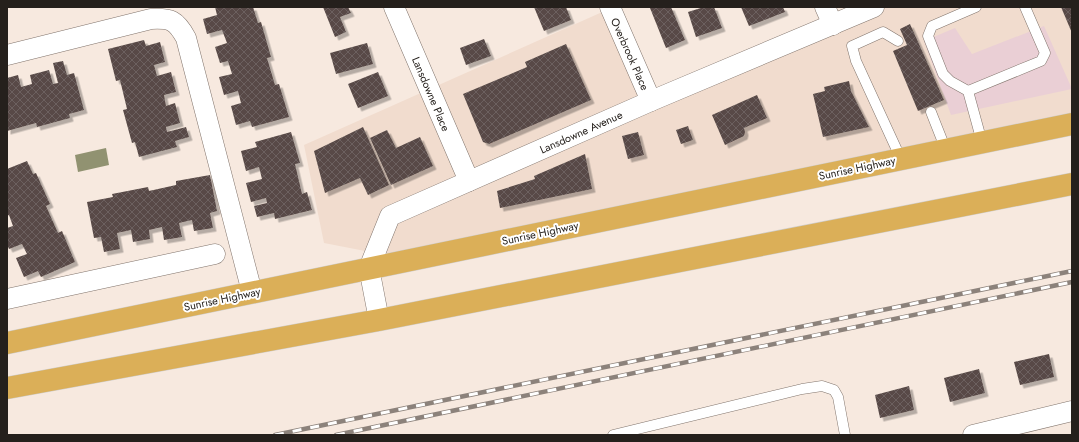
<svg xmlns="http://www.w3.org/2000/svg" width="1079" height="442" font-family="Jost,sans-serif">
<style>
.built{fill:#f1dcce}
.green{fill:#eacfd5}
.water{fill:#919271}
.building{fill:url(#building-cross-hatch);filter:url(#shadow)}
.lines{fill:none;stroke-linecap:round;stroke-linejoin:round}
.lane-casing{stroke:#82756d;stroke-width:11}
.street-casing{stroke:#82756d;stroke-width:21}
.highway-casing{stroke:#cfcecd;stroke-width:23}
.lane{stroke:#fff;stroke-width:10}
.street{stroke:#fff;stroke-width:20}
.highway{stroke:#dbaf58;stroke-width:22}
.rail-casing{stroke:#8c827b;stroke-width:4.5}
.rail{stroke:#fff;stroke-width:3;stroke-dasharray:9;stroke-linecap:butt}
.labels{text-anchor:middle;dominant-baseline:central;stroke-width:4;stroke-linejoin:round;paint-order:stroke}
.street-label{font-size:11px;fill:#25201c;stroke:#fff}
</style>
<defs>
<pattern id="building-cross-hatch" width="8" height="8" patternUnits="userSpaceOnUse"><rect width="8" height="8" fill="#584a47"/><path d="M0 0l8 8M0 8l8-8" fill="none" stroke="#6c615e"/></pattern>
<filter id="shadow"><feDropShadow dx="3.5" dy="3.5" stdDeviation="0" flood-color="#0004"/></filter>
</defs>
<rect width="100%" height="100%" fill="#f7e9df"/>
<polygon class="built" points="866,7 1072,7 1072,120 396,257 324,243 304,145 609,9 648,100"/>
<polygon class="green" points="1044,26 1072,89 951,115 924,41 955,28 972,54"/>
<polygon class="water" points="106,148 109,165 78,172 75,155"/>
<g class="building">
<polygon points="215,7 253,7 258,23 261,22 271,57 267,58 275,85 279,84 289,117 252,127 250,121 236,125 231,106 241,103 238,91 224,95 219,77 232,74 228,61 220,63 215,47 227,43 222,30 207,34 203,19 217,15"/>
<polygon points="323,7 348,7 351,13 340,17 346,32 335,37"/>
<polygon points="534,7 566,7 571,20 544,31"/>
<polygon points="653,7 671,7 685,40 666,48 650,8"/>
<polygon points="704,7 714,7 722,28 696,37 688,12"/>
<polygon points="741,7 783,7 785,12 749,26"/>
<polygon points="1061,7 1072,7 1072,33"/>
<polygon points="910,24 944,100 918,111 893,51 907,45 900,29"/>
<polygon points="484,39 491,56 466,65 460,48"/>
<polygon points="144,40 146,46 160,42 165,62 154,65 157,76 171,72 176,92 164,95 166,106 175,103 180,123 166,127 167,132 186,127 189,137 175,141 177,147 139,157 135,142 132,143 123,110 127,109 120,80 116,81 108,49"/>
<polygon points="367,43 373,64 336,74 330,53"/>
<polygon points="566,44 591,100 489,144 483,142 463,94 527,67 525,62"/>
<polygon points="63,61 67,75 74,73 84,110 69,114 70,118 37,127 36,123 7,131 7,78 18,75 21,87 32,84 30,75 49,70 53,84 58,83 53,63"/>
<polygon points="378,72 388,96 358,108 348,84"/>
<polygon points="849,81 851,91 869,127 823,137 813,94 825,91 824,87"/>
<polygon points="757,95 767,118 744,128 745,132 744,136 725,145 712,115"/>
<polygon points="688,126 693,140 681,144 676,130"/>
<polygon points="363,127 389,185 368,195 360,178 325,193 314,151"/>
<polygon points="387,130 396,148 420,137 433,166 391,185 370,138"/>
<polygon points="291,132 300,163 295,164 302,194 307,192 312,210 275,219 274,213 257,217 254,206 267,203 266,198 251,202 246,183 262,179 259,167 246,171 241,151 257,147 255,142"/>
<polygon points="638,132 644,155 628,159 622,136"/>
<polygon points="585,154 592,189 500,208 497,191 535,179 534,176"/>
<polygon points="27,161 33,174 36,173 50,204 46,206 58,233 62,231 75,262 41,277 38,271 24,277 16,258 27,254 22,244 9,249 7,245 7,228 13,226 9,215 7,216 7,169"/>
<polygon points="210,175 217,211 210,213 213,228 194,231 192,220 179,223 182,237 164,240 162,227 149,230 150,239 133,242 131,230 117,233 120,249 104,252 101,237 94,238 87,202 113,197 112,194 148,187 149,191 176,185 176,181"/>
<polygon points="1049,354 1054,377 1020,385 1014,362"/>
<polygon points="979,369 985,393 950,402 944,378"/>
<polygon points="909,386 914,410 880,418 875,395"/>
</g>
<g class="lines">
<defs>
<g id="lane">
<polyline points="976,7 932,26 928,36 943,74 950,81 968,91 982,142"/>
<polyline points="898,41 883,32 852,46 856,61 901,159"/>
<polyline points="968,91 1041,61 1045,53 1025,7"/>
<polyline points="931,112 946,150"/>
<polyline points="613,435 802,389 822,386 834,390 838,397 845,435"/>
</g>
<g id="street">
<polyline points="394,7 469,181"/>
<polyline points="610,7 651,101"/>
<polyline points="825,7 833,25"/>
<path d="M 7,55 L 151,19 C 171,18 176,20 186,38 L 252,292"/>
<polyline points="7,299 215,254"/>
<polyline points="379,320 369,268 390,216 651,101 874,7"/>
<polyline points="973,435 1072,411"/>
</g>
<g id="highway">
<polyline points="7,343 1072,124"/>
<polyline points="7,388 379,320 1072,184"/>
</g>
</defs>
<use href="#lane" class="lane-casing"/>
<use href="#street" class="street-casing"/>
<use href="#highway" class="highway-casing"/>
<use href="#lane" class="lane"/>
<use href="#street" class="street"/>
<use href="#highway" class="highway"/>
<defs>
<g id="rail">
<polyline points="275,435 1072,271"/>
<polyline points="336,435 1072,282"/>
</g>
</defs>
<use href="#rail" class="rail-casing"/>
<use href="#rail" class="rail"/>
</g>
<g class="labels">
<g class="street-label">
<text transform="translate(630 54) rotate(66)">Overbrook Place</text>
<text transform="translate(431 94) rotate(67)">Lansdowne Place</text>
<text transform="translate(581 132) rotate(-24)">Lansdowne Avenue</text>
<text transform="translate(857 168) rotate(-12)">Sunrise Highway</text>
<text transform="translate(540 233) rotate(-12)">Sunrise Highway</text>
<text transform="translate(222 299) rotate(-12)">Sunrise Highway</text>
</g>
</g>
<rect width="1079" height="442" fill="none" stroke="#25201c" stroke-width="16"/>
</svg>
